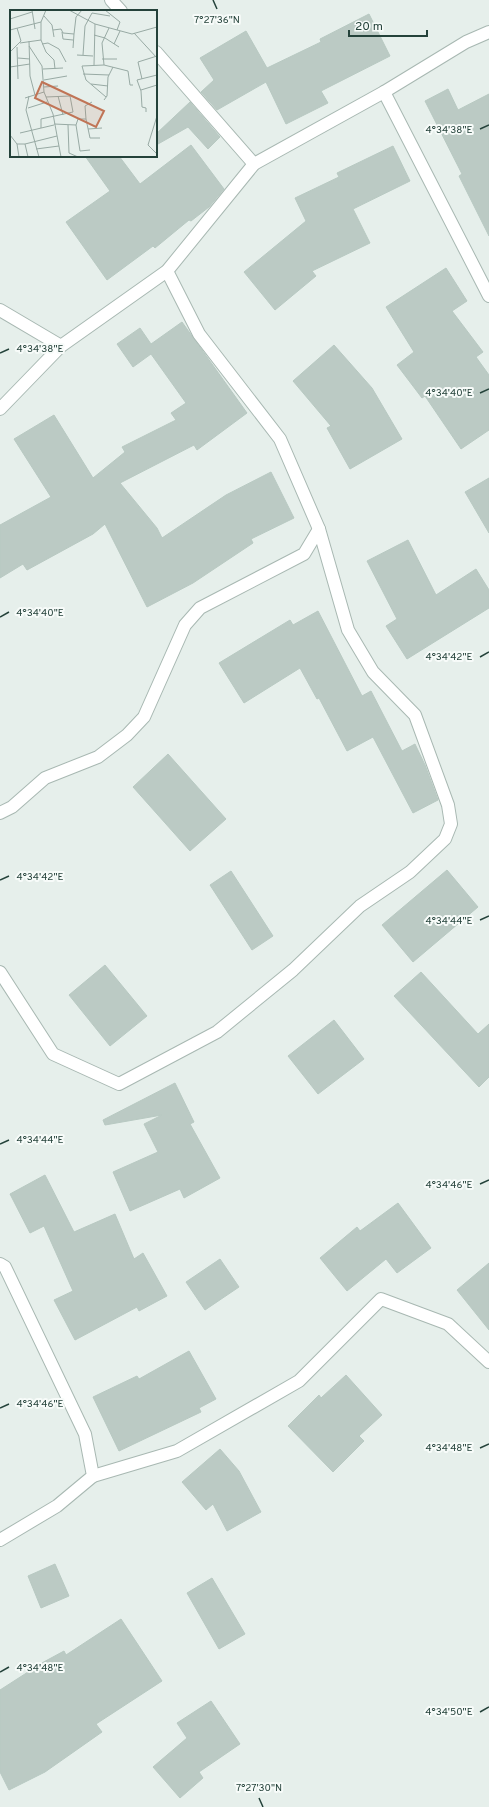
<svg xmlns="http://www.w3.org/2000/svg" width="489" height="1807" font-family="Overpass,sans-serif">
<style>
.building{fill:#bbcac4;stroke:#b8c9c2}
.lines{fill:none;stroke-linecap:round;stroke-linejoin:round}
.street-casing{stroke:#a8b8b2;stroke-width:14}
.street{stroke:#fff;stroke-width:12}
.ticks{fill:none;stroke:#24423a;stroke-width:1.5}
.inset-road{fill:none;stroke:#98aaa4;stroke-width:1}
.view{fill:#c07456;fill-opacity:0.15;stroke:#c07456;stroke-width:2}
.inset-edge{fill:none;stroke:#24423a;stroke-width:2}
.ticks-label{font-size:10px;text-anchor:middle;fill:#24423a;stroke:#f7fbf9;stroke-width:4;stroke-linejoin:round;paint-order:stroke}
</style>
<rect width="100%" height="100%" fill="#e6efeb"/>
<g class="building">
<polygon points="369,14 390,56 321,91 328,103 286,124 266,82 217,110 201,92 214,80 200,58 246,31 267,68 321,42 320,39"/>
<polygon points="448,89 458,110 489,94 489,236 459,176 462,174 425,101"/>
<polygon points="190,102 220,137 208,149 188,127 158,144 156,134"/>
<polygon points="191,145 224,189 209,207 191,221 189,220 155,248 153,246 107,280 66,222 110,191 85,156 119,156 140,184"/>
<polygon points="393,146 410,181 353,209 370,243 312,271 316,276 275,310 244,272 306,221 295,198 339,177 337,173"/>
<polygon points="446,268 467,301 452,311 483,352 476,357 489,375 489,430 461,449 425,396 422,398 397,365 414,352 386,307"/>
<polygon points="182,322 247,413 197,450 194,445 120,483 157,528 162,538 226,495 271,472 294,518 251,539 253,543 193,583 147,607 105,524 93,534 27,570 23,564 0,578 0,525 51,497 14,439 54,415 93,478 125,452 122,447 176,420 171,413 186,403 151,354 133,367 117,344 140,328 151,344"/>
<polygon points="334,345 372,388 402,439 350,469 327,428 331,426 293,381"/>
<polygon points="489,478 489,533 465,492"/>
<polygon points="408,540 436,595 476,569 489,590 489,608 407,659 386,626 397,619 367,561"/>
<polygon points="318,611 362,696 371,691 402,751 415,744 425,765 438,800 413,813 373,737 347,751 319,698 317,699 300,668 244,703 219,663 290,620 293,625"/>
<polygon points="168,754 226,819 190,851 133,787"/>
<polygon points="447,870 478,907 413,962 382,925"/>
<polygon points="231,871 273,936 252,950 210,885"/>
<polygon points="105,965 147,1016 110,1046 69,995"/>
<polygon points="421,972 478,1034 489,1024 489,1077 479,1087 394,996"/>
<polygon points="334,1020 364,1059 318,1094 288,1056"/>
<polygon points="175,1083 194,1122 190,1124 220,1178 184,1198 180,1189 130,1211 113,1172 158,1152 144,1124 162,1115 105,1125 103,1120"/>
<polygon points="45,1175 74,1232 115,1214 134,1259 143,1253 167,1296 139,1311 137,1307 75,1340 54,1300 73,1291 44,1226 30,1233 10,1194"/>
<polygon points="398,1203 431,1248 397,1273 386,1259 347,1291 320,1258 357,1227 360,1231"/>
<polygon points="220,1259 239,1287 205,1310 186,1282"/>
<polygon points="489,1263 489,1330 457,1290"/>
<polygon points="189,1351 216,1399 199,1408 201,1412 119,1451 93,1397 137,1376 139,1379"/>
<polygon points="346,1375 382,1415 359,1436 364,1441 333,1472 288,1426 319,1395 321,1398"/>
<polygon points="220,1449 239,1471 261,1512 227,1531 213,1504 206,1510 182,1482"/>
<polygon points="55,1564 69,1596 41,1608 28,1576"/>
<polygon points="212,1578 245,1634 219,1649 187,1593"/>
<polygon points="121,1619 162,1681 96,1724 102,1732 45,1772 9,1790 0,1772 0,1690 28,1672 27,1671 64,1651 66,1655"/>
<polygon points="211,1701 240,1744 199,1772 203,1778 180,1798 153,1767 187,1738 177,1723"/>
</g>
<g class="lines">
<defs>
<g id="street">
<polyline points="111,0 121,11"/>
<polyline points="156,52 254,164"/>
<polyline points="384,92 489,296"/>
<polyline points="0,310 61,346"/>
<polyline points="0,409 61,346 167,271 254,164 384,92 466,42 489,32"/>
<polyline points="0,813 12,807 45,778 98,757 127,735 144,717 185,625 200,608 304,554 319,529"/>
<polyline points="0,972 53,1054 119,1084 217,1032 293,970 360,906 410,872 445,839 451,824 448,805 415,715 373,672 348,630 319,529 280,439 199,334 167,271"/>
<polyline points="0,1264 5,1267 85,1434 93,1476 57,1506 0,1540"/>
<polyline points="93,1476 177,1451 299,1381 381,1299 448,1324 489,1362"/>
</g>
</defs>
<use href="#street" class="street-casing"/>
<use href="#street" class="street"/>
</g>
<path class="ticks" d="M 213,0 L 217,9M 480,129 L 489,125M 0,353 L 9,349M 480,393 L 489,389M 0,617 L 9,612M 480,657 L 489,652M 0,880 L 9,876M 480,920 L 489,916M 0,1144 L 9,1140M 480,1184 L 489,1180M 0,1408 L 9,1404M 480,1448 L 489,1444M 0,1672 L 9,1667M 480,1712 L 489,1707M 259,1798 L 263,1807"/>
<g transform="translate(10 10)">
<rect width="147" height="147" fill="#e6efeb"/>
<path class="inset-road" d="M 22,0 L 25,19M 36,0 L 31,12 L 31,30 L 36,42 L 44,50 L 45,59M 59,0 L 85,14 L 122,24 L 147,17M 95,0 L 110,12 L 107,20M 34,6 L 42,15 L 44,27M 0,9 L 22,2M 7,18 L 11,31M 0,20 L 31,12M 43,20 L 51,19 L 53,23 L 64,24 L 66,7 L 72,0M 52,22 L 53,29 L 63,30M 124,23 L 147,48M 84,25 L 95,28 L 109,37M 19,31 L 20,66 L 25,85M 10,33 L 31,30M 32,34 L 38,33 L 49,39 L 56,52M 104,34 L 110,21M 19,36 L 32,56 L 34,82 L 43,104 L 51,147M 7,37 L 8,69M 63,38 L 64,24M 0,42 L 11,31M 67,45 L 83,46M 73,45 L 75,16 L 82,3 L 100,6M 8,48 L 20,49M 92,49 L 107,49M 84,55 L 85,14M 94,55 L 92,33 L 99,18M 0,57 L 20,54M 33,59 L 53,58M 73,64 L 99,65M 132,69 L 128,52 L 147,46M 34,70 L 57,66M 81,74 L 98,76M 34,77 L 48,76M 131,80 L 147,75M 19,86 L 16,100 L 29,147M 48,86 L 53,105M 96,87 L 76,70 L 72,56 L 94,55 L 118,61 L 120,75 L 123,75M 15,88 L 34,82M 94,90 L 97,86 L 98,67 L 103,57M 18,98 L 37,92M 136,102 L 136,98 L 132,97 L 131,81 L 127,70 L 147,65M 147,106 L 138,135 L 147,144M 76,109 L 75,96 L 82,92M 44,114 L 66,115 L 70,141 L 80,140M 58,115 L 59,143 L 68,147M 66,115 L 68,109 L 76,109 L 80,128 L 90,128M 31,118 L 31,109 L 63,102 L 60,86 L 36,87M 78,119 L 92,118M 10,123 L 44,115M 0,125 L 7,134 L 9,147M 7,134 L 15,134 L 47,126M 15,134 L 18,147M 26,139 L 49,136"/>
<path class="view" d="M 32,72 L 94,101 L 86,117 L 25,88 Z"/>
<rect width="147" height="147" class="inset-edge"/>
</g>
<g class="ticks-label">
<text x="217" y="23">7°27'36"N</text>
<text x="449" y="133">4°34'38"E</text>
<text x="40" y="352">4°34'38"E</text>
<text x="449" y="396">4°34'40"E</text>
<text x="40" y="616">4°34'40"E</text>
<text x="449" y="660">4°34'42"E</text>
<text x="40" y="880">4°34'42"E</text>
<text x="449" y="924">4°34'44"E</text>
<text x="40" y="1143">4°34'44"E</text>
<text x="449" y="1188">4°34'46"E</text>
<text x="40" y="1407">4°34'46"E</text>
<text x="449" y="1451">4°34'48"E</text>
<text x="40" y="1671">4°34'48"E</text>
<text x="449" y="1715">4°34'50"E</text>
<text x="259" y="1791">7°27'30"N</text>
</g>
<path d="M349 30v6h78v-6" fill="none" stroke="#24423a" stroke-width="2"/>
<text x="355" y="30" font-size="12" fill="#24423a" stroke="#f7fbf9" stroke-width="3" paint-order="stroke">20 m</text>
</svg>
